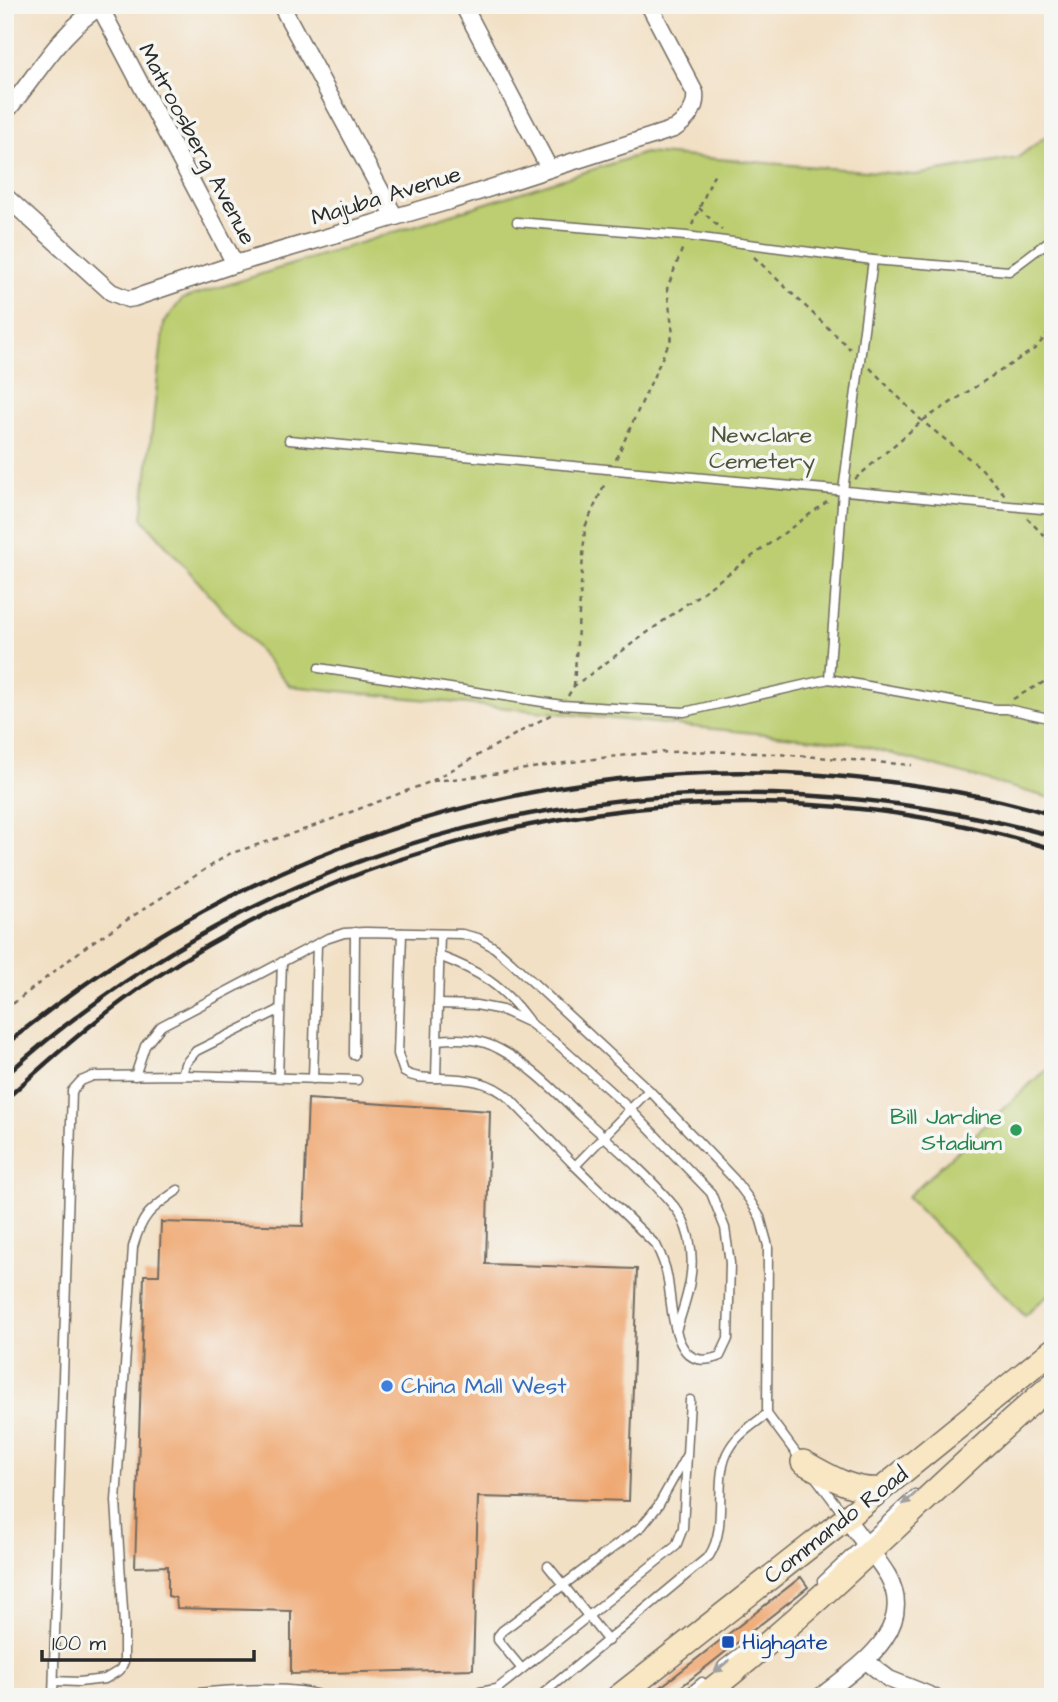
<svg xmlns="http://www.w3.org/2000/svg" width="1058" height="1702" font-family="'Architects Daughter',sans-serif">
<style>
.green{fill:#bcce71;stroke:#747c4e;stroke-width:2}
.building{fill:#efa872}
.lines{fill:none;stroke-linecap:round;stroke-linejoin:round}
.lane-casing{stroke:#716a61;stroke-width:11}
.street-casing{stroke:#716a61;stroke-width:19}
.secondary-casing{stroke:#716a61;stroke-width:26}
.path{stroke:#716a61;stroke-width:2.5;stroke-dasharray:5 5;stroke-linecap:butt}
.lane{stroke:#fff;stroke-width:8}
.street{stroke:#fff;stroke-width:16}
.secondary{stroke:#f9e7c3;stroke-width:23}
.rail{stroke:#2b2b2b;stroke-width:4.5}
.oneway{fill:#a0a0a0}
.leisure-dot{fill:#2e9e5b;stroke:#f6f6f2;stroke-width:2.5}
.shop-dot{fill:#3f7fe0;stroke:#f6f6f2;stroke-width:2.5}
.transit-dot{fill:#1a4fb4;stroke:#f6f6f2;stroke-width:2.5}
.labels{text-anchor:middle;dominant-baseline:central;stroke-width:7;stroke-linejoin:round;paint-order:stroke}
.street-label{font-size:23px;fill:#2b2b2b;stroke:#f6f6f2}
.park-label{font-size:23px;fill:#4f543c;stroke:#f6f6f2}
.leisure-label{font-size:23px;fill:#27864d;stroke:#f6f6f2;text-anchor:end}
.shop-label{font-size:23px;fill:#366cbe;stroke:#f6f6f2;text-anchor:start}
.transit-label{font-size:23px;fill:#164399;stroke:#f6f6f2;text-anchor:start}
</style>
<rect width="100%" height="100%" fill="#f6f6f2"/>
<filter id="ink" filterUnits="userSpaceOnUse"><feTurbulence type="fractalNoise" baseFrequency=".0143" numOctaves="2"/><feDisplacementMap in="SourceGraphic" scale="14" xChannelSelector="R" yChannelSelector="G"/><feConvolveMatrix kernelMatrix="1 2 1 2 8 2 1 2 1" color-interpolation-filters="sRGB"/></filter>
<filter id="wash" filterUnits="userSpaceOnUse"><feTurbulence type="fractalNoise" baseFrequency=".00686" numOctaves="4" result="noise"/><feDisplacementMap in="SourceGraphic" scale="28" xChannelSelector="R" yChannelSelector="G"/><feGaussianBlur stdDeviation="1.57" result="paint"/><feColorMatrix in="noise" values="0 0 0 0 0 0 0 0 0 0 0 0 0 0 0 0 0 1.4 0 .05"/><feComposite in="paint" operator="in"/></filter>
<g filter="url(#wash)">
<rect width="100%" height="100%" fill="#f2e0c5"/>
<g class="green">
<polygon points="1053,131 1053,799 853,743 290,686 142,518 164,323 182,299 645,153 915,175 1017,158"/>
<polygon points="1053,1063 1053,1290 1025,1316 907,1197"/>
</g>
<g id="blocks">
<g class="building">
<polygon points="308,1099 490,1111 486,1264 637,1269 629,1501 478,1497 473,1669 291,1674 291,1611 177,1608 176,1598 168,1596 168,1566 135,1567 144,1275 159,1275 161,1222 303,1226"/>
<polygon points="801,1577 808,1587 668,1697 648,1697"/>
</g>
</g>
</g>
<g filter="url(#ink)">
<use href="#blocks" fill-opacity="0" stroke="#716a61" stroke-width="2"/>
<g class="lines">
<defs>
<g id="lane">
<polyline points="517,222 686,236 873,260 1009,271 1053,238"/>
<polyline points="289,440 1053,510"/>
<polyline points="319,668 562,705 684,712 829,679 995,709 1007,709 1053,719"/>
<polyline points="829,679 843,491 873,260"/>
<path d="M 402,933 L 398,1054 L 404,1072 C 414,1078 425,1078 436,1078 C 465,1079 488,1079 510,1099 L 575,1166 L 656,1245 C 661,1255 665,1264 667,1275 C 673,1304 670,1377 720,1356 L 728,1339 L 730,1263 L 725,1228 L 711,1193 L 630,1109 L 560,1046 L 530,1023 L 502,1010 L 476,1005 L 438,1004"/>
<path d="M 439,956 C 479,971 502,985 528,1020"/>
<path d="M 437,1040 C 459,1038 479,1038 499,1049 C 530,1065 556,1092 581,1116 C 612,1144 646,1173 673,1205 C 681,1214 686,1226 689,1238 C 697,1271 686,1300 676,1331"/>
<polyline points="354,1055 355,932"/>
<polyline points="182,1075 185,1064 196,1051 279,1010"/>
<polyline points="135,1076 145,1046 161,1026 326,939 344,933 365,932 462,934 478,938 495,948 511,962 649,1090 734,1179 749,1199 760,1217 768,1246 767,1414 801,1460"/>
<polyline points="278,1077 282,962"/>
<polyline points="436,1078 440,934"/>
<polyline points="313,1079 317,944"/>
<polyline points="575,1166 649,1090"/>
<polyline points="816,1478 844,1515"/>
<polyline points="548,1566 608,1641"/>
<polyline points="822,1581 915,1494"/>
<polyline points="723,1665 749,1645"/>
<polyline points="522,1669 498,1640 498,1636 502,1631 642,1526 658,1506 686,1456"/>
<path d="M 54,1681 L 79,1682 L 105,1679 L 120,1670 L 124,1662 L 124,1625 L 116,1501 L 133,1247 C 142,1214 151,1209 178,1190"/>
<polyline points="53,1697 72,1091 81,1081 93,1076 182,1075 357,1080"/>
<path d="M 176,1697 C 206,1690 297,1684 324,1697"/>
<polyline points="454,1697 496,1689"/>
<polyline points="487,1697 676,1546 683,1528 690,1400"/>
<path d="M 539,1697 L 709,1556 C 730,1524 711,1477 730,1448 C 738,1434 754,1424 767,1414"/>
<polyline points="684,1697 702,1682"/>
</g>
<g id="street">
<polyline points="281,5 395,217"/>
<polyline points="463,5 549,168"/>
<polyline points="100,7 235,264"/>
<path d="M 5,113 C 37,76 60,30 103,5"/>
<path d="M 5,196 L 111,292 L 128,299 L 134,298 L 235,264 L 453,200 L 674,129 C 687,120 697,109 695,93 L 649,5"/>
<polyline points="866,1661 889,1679 934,1697"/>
<path d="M 820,1697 C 856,1668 918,1631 888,1576 C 876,1556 860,1538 846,1518"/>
</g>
<g id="secondary">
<path d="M 803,1462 C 829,1476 852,1492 882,1489"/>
<polyline points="618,1697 846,1518 1053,1350"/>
<path d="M 702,1697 C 826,1601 934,1486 1053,1384"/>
</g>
</defs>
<use href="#lane" class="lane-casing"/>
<use href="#street" class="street-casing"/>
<use href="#secondary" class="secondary-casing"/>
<g class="path">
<polyline points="699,208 722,230"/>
<polyline points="692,225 716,170"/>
<polyline points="754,257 850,349"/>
<polyline points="870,368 922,421 981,468 1005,495"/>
<polyline points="616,459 673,334 667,289 683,247"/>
<polyline points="855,479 922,421 1036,348 1053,327"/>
<polyline points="1027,518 1053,545"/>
<polyline points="574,686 585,527 606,481"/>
<polyline points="568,696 574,686 828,501"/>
<polyline points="1013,699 1053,677"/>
<path d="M 433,781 C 513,774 591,755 672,752 C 752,749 833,759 912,765"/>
<polyline points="5,1010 88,945 229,854 306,829 430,782 552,714"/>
</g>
<use href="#lane" class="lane"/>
<use href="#street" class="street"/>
<use href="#secondary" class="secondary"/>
<g class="rail">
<path d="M 5,1045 C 238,854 519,754 821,775 C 899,781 978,792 1053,815"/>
<path d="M 5,1076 C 293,817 681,734 1053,836"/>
<path d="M 5,1100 C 53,1056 101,1014 155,978 C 361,841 624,782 870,810 C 932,817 993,831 1053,849"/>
</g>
</g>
<defs><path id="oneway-solid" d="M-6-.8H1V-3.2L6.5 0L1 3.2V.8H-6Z" transform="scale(1.75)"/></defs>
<g class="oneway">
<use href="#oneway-solid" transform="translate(910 1498) rotate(138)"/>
<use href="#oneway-solid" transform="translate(722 1666) rotate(141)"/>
</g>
</g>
<circle class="leisure-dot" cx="1016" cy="1130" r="7"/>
<circle class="shop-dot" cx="387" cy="1386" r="7"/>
<rect class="transit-dot" x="721" y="1635" width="14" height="14" rx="3.5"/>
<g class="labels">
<g class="street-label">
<text transform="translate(197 144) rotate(62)">Matroosberg Avenue</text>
<text transform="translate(386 196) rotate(-17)">Majuba Avenue</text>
<text transform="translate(836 1525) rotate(-38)">Commando Road</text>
</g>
<g class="park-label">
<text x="762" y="435">Newclare<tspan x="762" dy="26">Cemetery</tspan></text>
</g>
<g class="leisure-label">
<text x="1002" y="1117">Bill Jardine<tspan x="1002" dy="26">Stadium</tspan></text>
</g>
<g class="shop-label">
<text x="401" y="1386">China Mall West</text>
</g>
<g class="transit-label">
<text x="742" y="1642">Highgate</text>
</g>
</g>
<rect width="1058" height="1702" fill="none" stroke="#f6f6f2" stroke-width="28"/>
<path d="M42 1650v10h212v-10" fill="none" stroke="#2b2b2b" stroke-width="3.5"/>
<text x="52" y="1650" font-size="21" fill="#2b2b2b" stroke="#f6f6f2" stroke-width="5" paint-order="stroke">100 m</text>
</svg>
